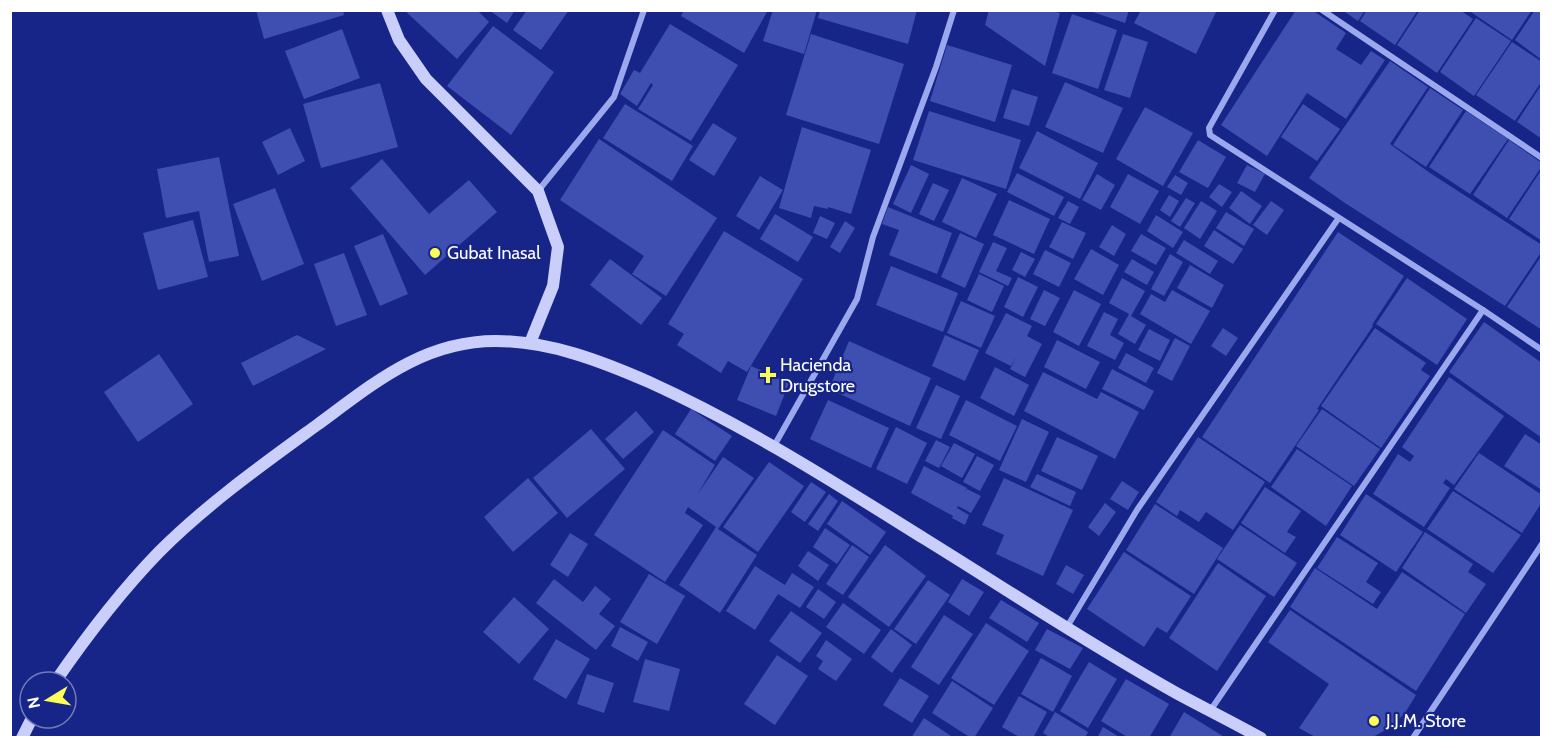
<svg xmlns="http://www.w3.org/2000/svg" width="1552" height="748" font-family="Cabin,sans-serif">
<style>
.building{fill:#3e4fb1}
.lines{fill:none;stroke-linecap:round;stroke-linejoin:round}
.street{stroke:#9ba8ee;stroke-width:6}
.secondary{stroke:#c9cffa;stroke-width:12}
.poi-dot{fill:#fdff58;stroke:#162587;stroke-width:2}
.labels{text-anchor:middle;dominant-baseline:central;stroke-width:4.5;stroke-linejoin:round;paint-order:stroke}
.poi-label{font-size:18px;fill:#fff;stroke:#162587;text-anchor:start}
</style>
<rect width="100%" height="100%" fill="#162587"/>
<g class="building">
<polygon points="256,10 343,10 344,15 264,39"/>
<polygon points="404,10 477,10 489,22 457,59"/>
<polygon points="489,10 515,10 507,23"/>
<polygon points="527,10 569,10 541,50 513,30"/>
<polygon points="684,10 768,10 744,53 681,16"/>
<polygon points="773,10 817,10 804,54 763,41"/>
<polygon points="820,10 917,10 908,44 818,18"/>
<polygon points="989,10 1050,10 1060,13 1045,66 985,25"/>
<polygon points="1087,10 1129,10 1125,23"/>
<polygon points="1141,10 1213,10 1216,12 1196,54 1134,23"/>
<polygon points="1296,10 1312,10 1346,33 1336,49 1361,65 1371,51 1385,60 1346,119 1307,93 1267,156 1221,125"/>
<polygon points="1342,10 1365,10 1358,21"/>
<polygon points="1367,10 1418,10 1395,45 1360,21"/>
<polygon points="1420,10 1460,10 1473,19 1437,73 1397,45"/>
<polygon points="1468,10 1532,10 1512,40"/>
<polygon points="1535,10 1542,10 1542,60 1515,40"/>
<polygon points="1072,14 1117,30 1098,89 1052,73"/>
<polygon points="1476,18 1511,41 1474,96 1440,72"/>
<polygon points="670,24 738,65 691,141 638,109 653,85 651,83 637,106 620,94 634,70 640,73"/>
<polygon points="493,26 554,72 511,135 447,86"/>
<polygon points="342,29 360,78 304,99 285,51"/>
<polygon points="811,34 904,64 879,144 786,115"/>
<polygon points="1123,34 1148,42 1130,98 1104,90"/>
<polygon points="1512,42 1542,62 1542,81 1515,121 1476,95"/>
<polygon points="947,45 1012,65 995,122 930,101"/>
<polygon points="1390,61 1428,87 1390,144 1430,173 1542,245 1542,251 1505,306 1345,203 1309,178"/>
<polygon points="1065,82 1123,108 1103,153 1045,127"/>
<polygon points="380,83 398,147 321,168 303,104"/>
<polygon points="1542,84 1542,139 1517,122"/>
<polygon points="1430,88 1463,110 1426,167 1393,145"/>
<polygon points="1012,89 1038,97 1029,126 1003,118"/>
<polygon points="625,104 693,146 672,181 603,138"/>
<polygon points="1303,104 1340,129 1317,161 1281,137"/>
<polygon points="1145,107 1193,133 1163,186 1116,159"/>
<polygon points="929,111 1021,140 1006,189 913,160"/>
<polygon points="1466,111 1508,139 1470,194 1429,167"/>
<polygon points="713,123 737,138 714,176 689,160"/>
<polygon points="802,127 871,150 851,214 828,207 828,209 814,206 811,218 779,208"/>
<polygon points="290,128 305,161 278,175 262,142"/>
<polygon points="1037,131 1098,163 1080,199 1019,168"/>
<polygon points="599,139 717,218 666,296 632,274 644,256 560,200"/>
<polygon points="1198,140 1226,157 1208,188 1179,172"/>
<polygon points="1509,140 1542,163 1542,166 1507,218 1473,195"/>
<polygon points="219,157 239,256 209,262 199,211 166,218 157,169"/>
<polygon points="382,159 429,214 469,180 497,212 425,275 350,188"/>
<polygon points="911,165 929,174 911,213 893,204"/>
<polygon points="1247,165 1265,174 1255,192 1237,183"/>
<polygon points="1542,169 1542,241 1509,219"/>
<polygon points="1017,173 1064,197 1054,216 1007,192"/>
<polygon points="1097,174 1115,185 1101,210 1082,200"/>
<polygon points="1128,174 1159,191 1140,224 1110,207"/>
<polygon points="1175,175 1188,183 1181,195 1167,187"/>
<polygon points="760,176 783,190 759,230 736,216"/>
<polygon points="962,178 997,194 976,238 942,222"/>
<polygon points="933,183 949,190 934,221 919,214"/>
<polygon points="1219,184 1232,192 1222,207 1209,197"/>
<polygon points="275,188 304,264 262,281 233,204"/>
<polygon points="1241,191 1262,206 1250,224 1229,208"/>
<polygon points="1169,195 1179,201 1170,217 1160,210"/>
<polygon points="1186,198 1195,203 1180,227 1171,221"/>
<polygon points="1009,200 1050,219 1034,254 993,235"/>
<polygon points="1068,201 1079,207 1070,224 1058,218"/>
<polygon points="1201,201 1217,211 1200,239 1184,228"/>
<polygon points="1271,201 1284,210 1267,235 1253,225"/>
<polygon points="888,207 952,233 937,274 889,255 899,230 882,224"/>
<polygon points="1226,212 1254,229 1244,246 1216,228"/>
<polygon points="775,214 813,237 798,262 760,239"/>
<polygon points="1156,215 1183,232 1173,248 1147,231"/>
<polygon points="820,216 835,223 827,239 813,233"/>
<polygon points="193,220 208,277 158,290 143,233"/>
<polygon points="845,221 855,228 840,253 830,247"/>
<polygon points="1062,222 1086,233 1073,259 1049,247"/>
<polygon points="1112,225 1126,234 1114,256 1099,247"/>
<polygon points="1214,230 1243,249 1233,264 1204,246"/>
<polygon points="724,231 803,279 747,372 728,361 721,373 677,345 684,334 668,324"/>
<polygon points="1338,232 1404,276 1372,325 1373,326 1317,409 1319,410 1270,483 1202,437"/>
<polygon points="960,233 984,244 965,288 941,277"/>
<polygon points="383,234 408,294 380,306 354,246"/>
<polygon points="1141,234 1166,248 1156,265 1131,251"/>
<polygon points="1184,240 1218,261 1210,274 1176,253"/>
<polygon points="993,242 1007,248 996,271 1012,278 1008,286 979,272"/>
<polygon points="1091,249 1119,265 1103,295 1074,279"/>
<polygon points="1045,250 1071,263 1059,287 1033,274"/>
<polygon points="1021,252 1035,259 1025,277 1012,270"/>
<polygon points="344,253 367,315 336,326 314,264"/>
<polygon points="1170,254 1183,262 1164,296 1151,289"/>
<polygon points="1542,255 1542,330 1507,307"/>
<polygon points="610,259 662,298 641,325 590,285"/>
<polygon points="1132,259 1154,272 1147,285 1124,272"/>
<polygon points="1190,265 1224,285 1212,308 1177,288"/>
<polygon points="891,266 958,293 943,332 876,305"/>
<polygon points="979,274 1004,286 992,312 967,300"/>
<polygon points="1018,277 1038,287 1023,317 1004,307"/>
<polygon points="1122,278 1145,291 1131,316 1146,325 1135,344 1118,334 1129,314 1109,303"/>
<polygon points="1407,278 1467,319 1437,365 1376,324"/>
<polygon points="1044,290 1060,298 1045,326 1030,319"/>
<polygon points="1074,290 1101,304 1079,346 1053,332"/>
<polygon points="1172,290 1210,311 1191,344 1140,314 1151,294 1165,302"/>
<polygon points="961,301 995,316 981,348 947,333"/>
<polygon points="1104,312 1118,319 1110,335 1124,343 1115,360 1087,346"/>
<polygon points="1006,313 1032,326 1027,336 1042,344 1025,377 1010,369 1017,356 1011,366 985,353"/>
<polygon points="1484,322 1542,363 1542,438 1449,372"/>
<polygon points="1223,328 1238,338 1226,356 1211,346"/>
<polygon points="1375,328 1426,363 1421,370 1430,376 1381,448 1321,406"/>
<polygon points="1149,329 1170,340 1160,361 1138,350"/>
<polygon points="297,335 326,349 253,386 241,363"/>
<polygon points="945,335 979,350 965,381 932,366"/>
<polygon points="1175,338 1190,346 1172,381 1157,373"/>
<polygon points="1057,340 1100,362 1086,389 1044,367"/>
<polygon points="849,341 931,378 910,426 829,389"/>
<polygon points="1126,353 1154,368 1146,383 1118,368"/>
<polygon points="159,354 193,404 138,442 104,392"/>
<polygon points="751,366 789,383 776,416 737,400"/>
<polygon points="995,367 1029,385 1014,416 980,398"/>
<polygon points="1112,369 1154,391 1144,410 1102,389"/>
<polygon points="1043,372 1097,399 1101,392 1139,412 1115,459 1024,411"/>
<polygon points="1449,377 1504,416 1454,485 1446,479 1443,483 1450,488 1424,527 1373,494 1398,454 1410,462 1414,456 1402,447"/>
<polygon points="936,385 960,396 941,439 916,428"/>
<polygon points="828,400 889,428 871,468 810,439"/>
<polygon points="966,400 1017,426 1000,461 949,435"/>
<polygon points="691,409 732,436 715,461 675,434"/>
<polygon points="1322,409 1380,449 1354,486 1296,446"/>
<polygon points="636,411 654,432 623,459 605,439"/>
<polygon points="1022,419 1049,432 1026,482 999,470"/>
<polygon points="896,427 927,443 907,484 876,469"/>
<polygon points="591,429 625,469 567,518 533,478"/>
<polygon points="663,430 715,465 697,495 723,457 754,478 718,529 757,555 720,613 679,585 716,527 688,507 685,513 703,525 665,582 594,535"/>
<polygon points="1525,434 1542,445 1542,490 1504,466"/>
<polygon points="1057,437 1098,456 1082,490 1041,471"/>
<polygon points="1198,437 1265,482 1233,530 1206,512 1199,522 1180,510 1177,516 1156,502"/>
<polygon points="936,440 950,447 939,468 925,461"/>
<polygon points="954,443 975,454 962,478 941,466"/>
<polygon points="1297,449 1352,486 1326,526 1271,487"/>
<polygon points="1479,453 1542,495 1542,502 1522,533 1454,489"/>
<polygon points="977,456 994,465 980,491 963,482"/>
<polygon points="769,462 804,486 758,552 723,527"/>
<polygon points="924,466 967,488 964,494 967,489 981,496 971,513 958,506 957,508 969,515 965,525 952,518 953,516 911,493"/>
<polygon points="1037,474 1076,492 1070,506 1030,487"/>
<polygon points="528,478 558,513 513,552 484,517"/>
<polygon points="1004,478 1073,510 1043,576 996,554 1004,535 982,525"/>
<polygon points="1122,481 1139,492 1128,510 1110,499"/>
<polygon points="811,482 826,492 805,522 791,512"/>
<polygon points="1265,487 1301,511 1287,532 1296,537 1285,553 1241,523"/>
<polygon points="1453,491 1521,535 1493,573 1427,529"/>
<polygon points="829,494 838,501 818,531 808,524"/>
<polygon points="1366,494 1423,532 1396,572 1340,535"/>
<polygon points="842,501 886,532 870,555 827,524"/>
<polygon points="1105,503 1116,512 1099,536 1088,527"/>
<polygon points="1155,504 1223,548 1194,594 1126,550"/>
<polygon points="1240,525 1297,563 1274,597 1217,559"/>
<polygon points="825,528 850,545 837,564 813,547"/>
<polygon points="1425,532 1473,564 1468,572 1486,584 1466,613 1402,568"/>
<polygon points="570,533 588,544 568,577 550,565"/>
<polygon points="1337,537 1378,563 1366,582 1381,592 1373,604 1317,568"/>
<polygon points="852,545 869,557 843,595 826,584"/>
<polygon points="885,545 926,576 889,627 848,597"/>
<polygon points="808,551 829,565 818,581 798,566"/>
<polygon points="1124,552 1191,596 1167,633 1157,627 1144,647 1087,609"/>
<polygon points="1218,563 1266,596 1217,671 1169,638"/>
<polygon points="1066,565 1084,575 1073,594 1056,584"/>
<polygon points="755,566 785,585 792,573 814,587 800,608 778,594 755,630 726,611"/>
<polygon points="1315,568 1377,609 1402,572 1465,614 1416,691 1290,607"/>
<polygon points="649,574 685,596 657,644 620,622"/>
<polygon points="554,579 583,602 595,586 611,599 599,614 615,626 596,650 536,603"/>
<polygon points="962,579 984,592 969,616 948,602"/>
<polygon points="928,580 950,595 916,644 894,629"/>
<polygon points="818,589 836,602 824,619 806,607"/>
<polygon points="514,597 549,629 519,664 483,632"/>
<polygon points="1001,600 1039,623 1027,642 989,618"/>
<polygon points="843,603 881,630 864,654 826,627"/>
<polygon points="1290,610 1416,695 1405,713 1391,727 1371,738 1317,738 1299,728 1329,684 1268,642"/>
<polygon points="791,611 822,633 800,663 769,641"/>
<polygon points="944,615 973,634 939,685 911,667"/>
<polygon points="986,623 1029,651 994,705 951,678"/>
<polygon points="620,627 648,642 638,661 611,646"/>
<polygon points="891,629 912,645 892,673 871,657"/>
<polygon points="1047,629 1083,648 1070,669 1035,650"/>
<polygon points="556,639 590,659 566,699 533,679"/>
<polygon points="826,640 852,659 836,681 818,669 823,661 816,656"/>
<polygon points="777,655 808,676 775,725 744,704"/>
<polygon points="1041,658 1072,676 1053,712 1021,694"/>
<polygon points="645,659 680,669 669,711 633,702"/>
<polygon points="1089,662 1117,679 1088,728 1060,711"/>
<polygon points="587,674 614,683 604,713 577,704"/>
<polygon points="900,678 929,696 912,723 883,705"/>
<polygon points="1126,679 1169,704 1149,738 1129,738 1101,721"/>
<polygon points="952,681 993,708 974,738 971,738 932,713"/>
<polygon points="1019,696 1047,712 1033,738 1021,738 1002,727"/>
<polygon points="1055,712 1088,732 1085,738 1051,738 1043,733"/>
<polygon points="1184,712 1213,730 1226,738 1169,738"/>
<polygon points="924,718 954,738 911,738"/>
<polygon points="1103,727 1121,738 1097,738"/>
</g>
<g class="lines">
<g class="street">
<polyline points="1275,10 1209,128 1210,135 1483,310 1542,350"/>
<polyline points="1322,10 1542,158"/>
<polyline points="538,191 614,97 644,10"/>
<polyline points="774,446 857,299 873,237 936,67 954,10"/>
<polyline points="1067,627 1137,510 1338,219"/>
<polyline points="1210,711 1483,310"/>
<polyline points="1413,738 1542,544"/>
</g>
<g class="secondary">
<polyline points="387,10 399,40 426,79 538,191 558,247 553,286 530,343"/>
<path d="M 55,682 C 86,637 121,591 159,552 C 207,504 262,465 317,425 C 373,384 422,341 496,341 C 549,341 601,361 649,382 C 746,426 835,483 925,539 C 1009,591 1092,646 1178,694 C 1206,709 1234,723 1261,738"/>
<polyline points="22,738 32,718"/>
</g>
</g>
<g class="poi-dot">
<circle cx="435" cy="253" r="6"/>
<path d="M765 366h6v6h6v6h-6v6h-6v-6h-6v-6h6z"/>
<circle cx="1374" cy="721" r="6"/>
</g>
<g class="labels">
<g class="poi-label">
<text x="447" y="253">Gubat Inasal</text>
<text x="780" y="365">Hacienda<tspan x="780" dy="21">Drugstore</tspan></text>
<text x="1386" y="721">J.J.M. Store</text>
</g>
</g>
<rect width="1552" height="748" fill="none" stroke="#ffffff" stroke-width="24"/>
<g transform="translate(48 700) rotate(259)"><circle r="28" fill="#162587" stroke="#737cb7" stroke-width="1.5"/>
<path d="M0-4.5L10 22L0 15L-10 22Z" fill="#fdff58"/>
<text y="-9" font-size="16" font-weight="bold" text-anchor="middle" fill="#ffffff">N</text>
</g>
</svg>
